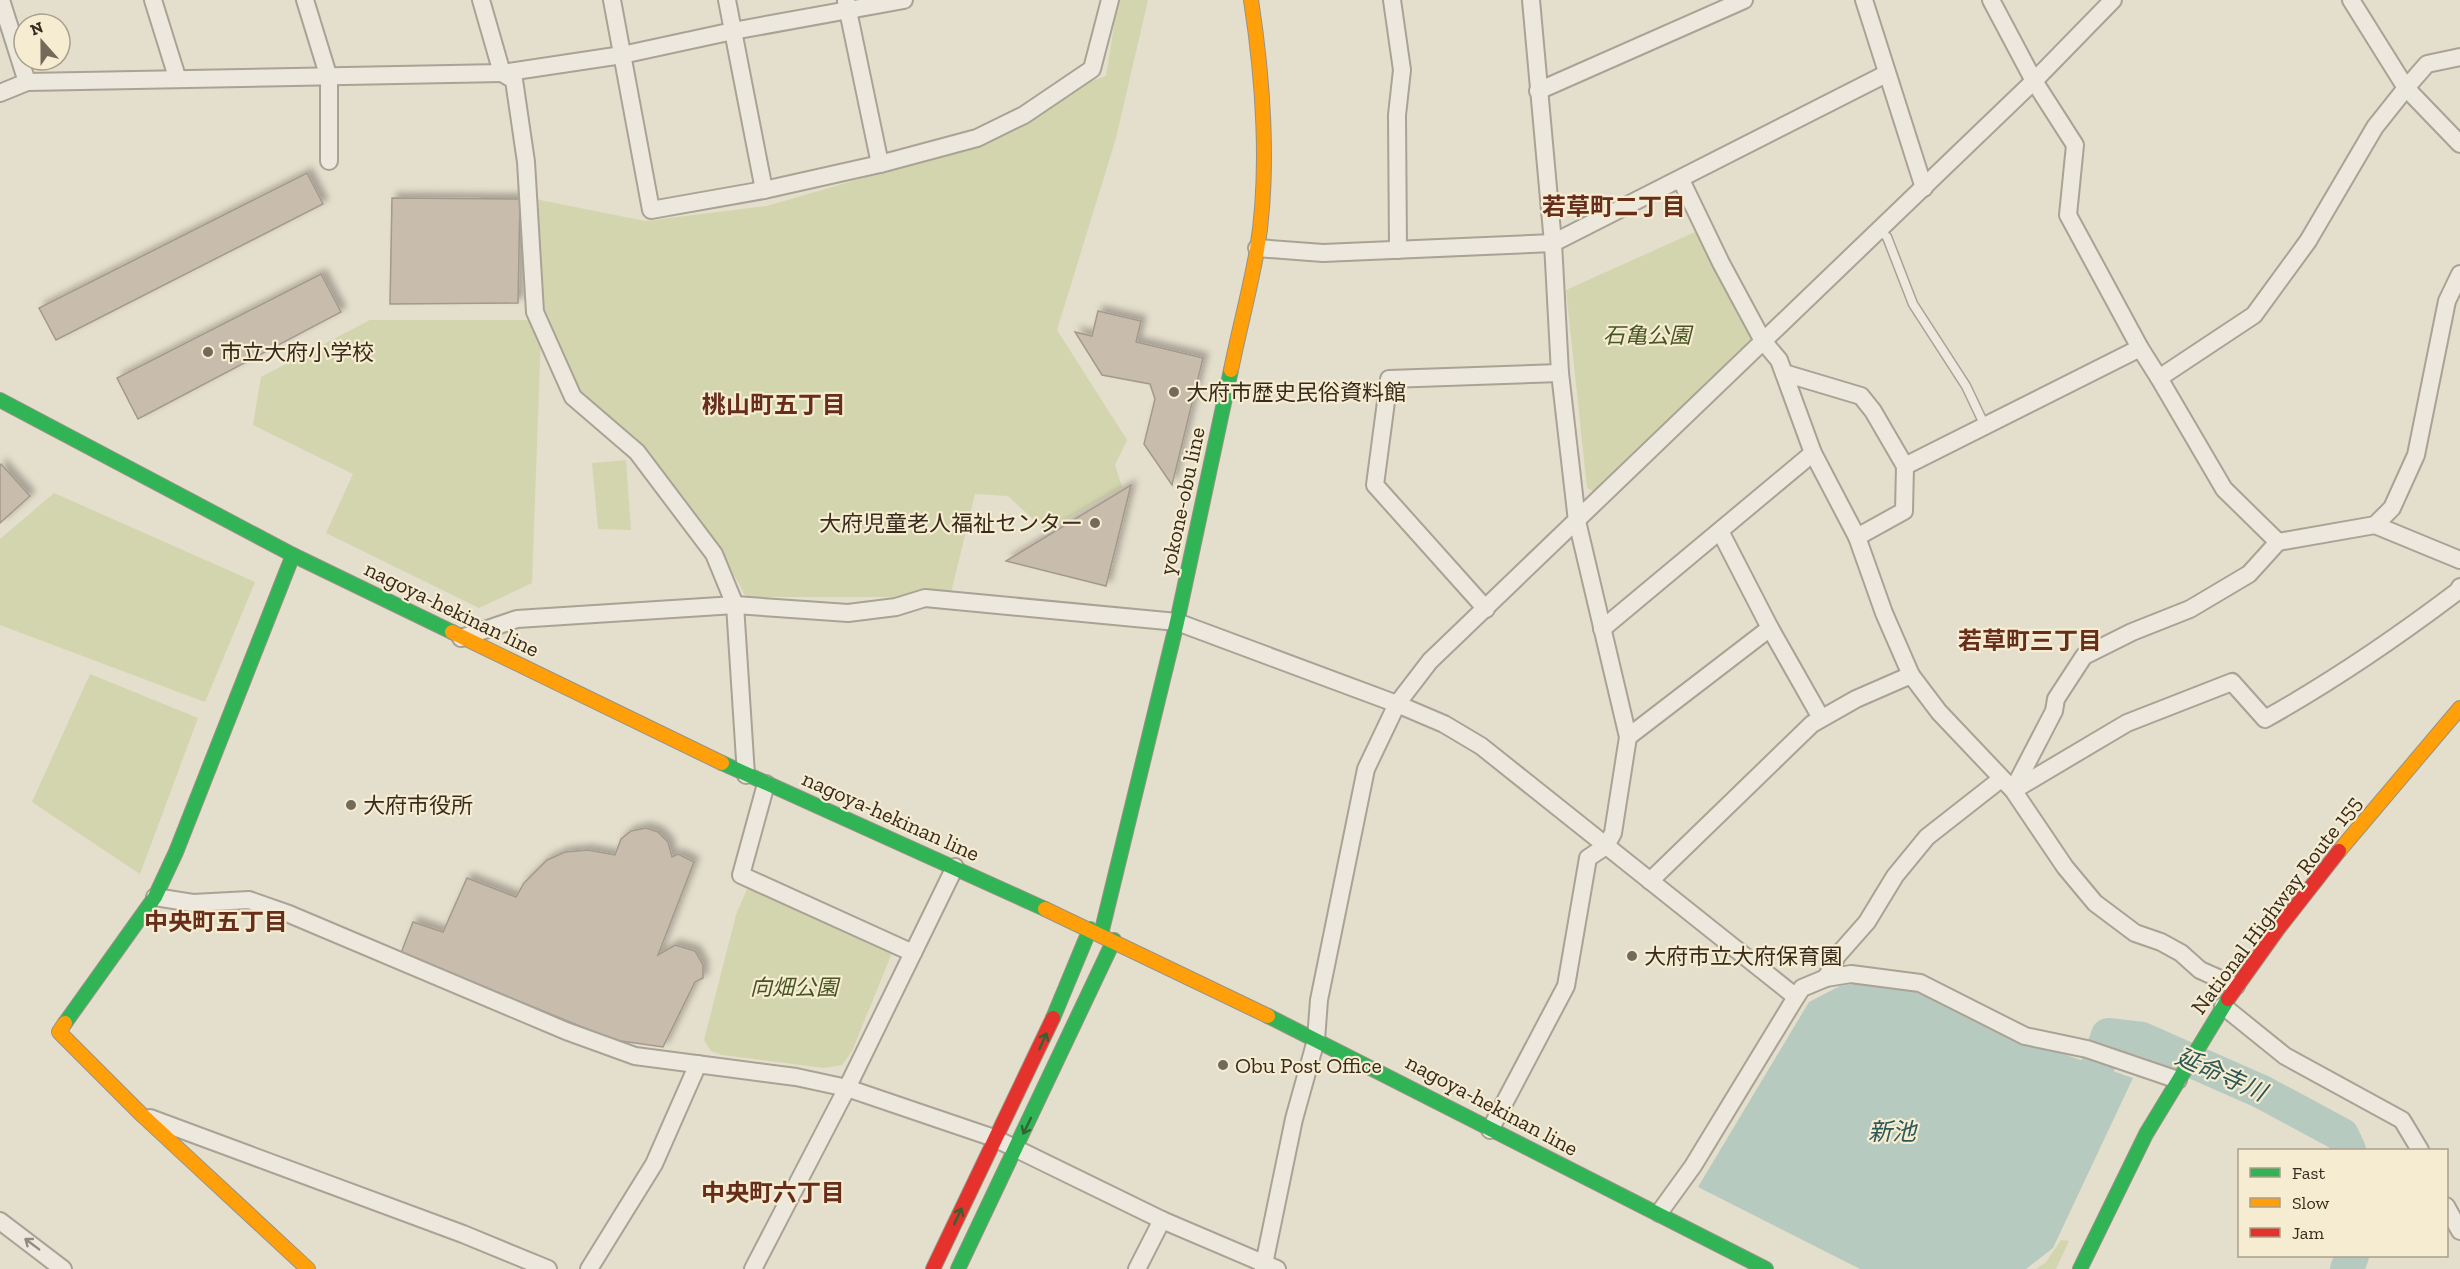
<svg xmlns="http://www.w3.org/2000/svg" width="2460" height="1269" font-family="'Zilla Slab','Noto Sans JP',serif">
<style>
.green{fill:#d3d5ae}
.water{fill:#b7cabf}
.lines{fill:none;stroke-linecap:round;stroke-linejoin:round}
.river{stroke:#b7cabf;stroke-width:34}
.building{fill:#c8bcad;stroke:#a4998b;stroke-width:1.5;filter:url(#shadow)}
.lane-casing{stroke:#a9a295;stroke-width:11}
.street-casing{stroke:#a9a295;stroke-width:20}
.fast-casing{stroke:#999285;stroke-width:16}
.slow-casing{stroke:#999285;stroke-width:16}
.jam-casing{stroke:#999285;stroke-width:16}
.lane{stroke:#ece8de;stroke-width:8}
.street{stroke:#ece8de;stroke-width:16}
.fast{stroke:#30b455;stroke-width:14}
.slow{stroke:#ff9f0a;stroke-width:14}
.jam{stroke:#e5322d;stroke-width:14}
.oneway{stroke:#356233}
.oneway2{stroke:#928a7e}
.poi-dot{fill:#746a5a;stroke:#f6ecd1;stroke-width:2}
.labels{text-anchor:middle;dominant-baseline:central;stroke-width:4.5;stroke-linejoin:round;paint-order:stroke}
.park-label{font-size:22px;font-style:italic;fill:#475523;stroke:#f6ecd1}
.poi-label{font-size:22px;fill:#382b1d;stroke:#f6ecd1;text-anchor:start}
.street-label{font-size:22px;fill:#382b1d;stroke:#f6ecd1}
.neighbourhood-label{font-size:24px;font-weight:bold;fill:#662d1b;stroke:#f6ecd1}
.water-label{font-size:24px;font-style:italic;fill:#2c5857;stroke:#f6ecd1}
</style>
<defs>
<filter id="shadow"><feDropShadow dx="5" dy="-5" stdDeviation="3" flood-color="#0004"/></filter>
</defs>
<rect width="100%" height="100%" fill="#e4decc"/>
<g class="green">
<polygon points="1118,0 1148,0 1116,138 1057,330 1127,440 1115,465 1122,487 1046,531 1008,496 975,494 950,597 746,597 721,551 578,395 541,311 535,199 645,221 767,206 993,140 1071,88 1106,76"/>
<polygon points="1695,232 1754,336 1593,491 1587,488 1566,290"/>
<polygon points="370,320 530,320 541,333 532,583 479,608 326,533 353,474 253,425 261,377"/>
<polygon points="626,460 631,530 598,529 592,463"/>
<polygon points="54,493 255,582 205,702 0,625 0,539"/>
<polygon points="90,674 198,718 140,874 32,802"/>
<polygon points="749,884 892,953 852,1051 842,1065 824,1068 722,1055 711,1051 704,1040 736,915"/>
<polygon points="2061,1240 2069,1241 2056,1269 2036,1269 2046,1262"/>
</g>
<polygon class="water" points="1873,981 1937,997 1992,1029 2133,1078 2053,1248 2026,1269 1860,1269 1698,1187 1809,1002 1840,986"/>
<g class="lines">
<g class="river">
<polyline points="2098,1065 2108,1035 2142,1039 2262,1092 2342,1135 2349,1150"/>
<polyline points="2347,1269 2352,1256"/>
</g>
</g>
<g class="building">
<polygon points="307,173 323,204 56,340 39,308"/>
<polygon points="392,198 520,199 518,303 390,304"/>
<polygon points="321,274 341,312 138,419 117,378"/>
<polygon points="1098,311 1141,321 1136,342 1203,358 1172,485 1144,444 1155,399 1150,384 1102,375 1075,332 1092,336"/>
<polygon points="1,464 30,496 0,523 0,465"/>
<polygon points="1131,485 1106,586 1006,561"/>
<polygon points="646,828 658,832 668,842 672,857 678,854 694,862 658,955 675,945 695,951 703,965 703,978 695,982 663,1047 614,1040 401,953 413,922 443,932 467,878 516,897 524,883 547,860 565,852 588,850 615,855 621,839 631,831"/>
</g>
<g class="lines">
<defs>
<polyline id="lane" points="1879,230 1887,237 1913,304 1966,386 1985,426"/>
<g id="street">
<polyline points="1,0 27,82"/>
<polyline points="153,0 177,77"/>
<polyline points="305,0 329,78 329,161"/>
<polyline points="481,0 502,73 514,80 526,162 535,312 573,397 637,452 714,554 735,605 746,775"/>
<polyline points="612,0 651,210 764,190 880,164 977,138 1024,115 1092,69 1110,0"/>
<polyline points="727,0 764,190"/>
<polyline points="1392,0 1402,70 1397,115 1398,250"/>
<polyline points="1864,0 1924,188"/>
<polyline points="1991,0 2034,81 2075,145 2068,215 2140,348"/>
<polyline points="2351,0 2406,88 2460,144"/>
<polyline points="846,1 880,164"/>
<polyline points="1538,91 1744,0"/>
<polyline points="0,93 27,82 502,73 622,55 733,31 904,0"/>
<polyline points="1681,180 1721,263 1763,341 1779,360 1813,453 1857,537 1884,613 1911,675 1939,712 2013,790 2065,867 2095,903 2135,933 2161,942 2181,953 2200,970 2236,986"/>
<polyline points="1257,248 1323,253 1553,243 1886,74"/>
<polyline points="1784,373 1861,396 1873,411 1905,466"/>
<polyline points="2159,378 2224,489 2278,542"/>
<polyline points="2375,525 2460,560"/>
<polyline points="1720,531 1770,628 1821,718"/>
<polyline points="1857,537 1904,511 1905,466 2140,348 2159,378 2254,315 2308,241 2375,127 2406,88 2427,64 2460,57"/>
<polyline points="1486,609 1375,485 1389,379 1560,373"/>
<polyline points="1602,629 1813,453"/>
<polyline points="461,638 517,619 735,605 848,613 896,607 925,598 1177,622 1397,704 1444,724 1481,746 1796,997"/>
<polyline points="1628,737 1770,628"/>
<polyline points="766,784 741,875 913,953"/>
<polyline points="2013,790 2054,711 2056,699 2084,656 2132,632 2190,609 2249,574 2278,542 2375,525 2392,508 2416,455 2447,301 2460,274"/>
<path d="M 2014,790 L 2127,723 L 2232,682 L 2265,719 C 2333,681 2396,638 2458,591 L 2460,587"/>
<polyline points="1650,881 1812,724 1856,699 1911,675"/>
<polyline points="155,897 193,903 249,900 289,914 566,1031 635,1056 796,1077 847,1088 994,1138 1162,1220"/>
<polyline points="1826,978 1837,956 1867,922 1895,876 1927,837 2001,779"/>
<polyline points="2223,1006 2285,1056 2402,1120 2420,1150"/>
<polyline points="150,1118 463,1234 548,1269"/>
<polyline points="1490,1130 1566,986 1588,858 1606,846 1613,833 1628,737 1577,521 1560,373 1553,243 1531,0"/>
<polyline points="2446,1206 2460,1231"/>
<polyline points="1659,1213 1693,1166 1796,997 1802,988 1826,978 1851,974 1920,983 2025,1036 2087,1049 2178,1080"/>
<polyline points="0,1221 63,1269"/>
<polyline points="589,1269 654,1164 698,1064"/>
<polyline points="753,1269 847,1088 955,867"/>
<polyline points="1137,1269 1162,1220 1277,1269"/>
<polyline points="1263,1269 1294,1119 1316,1040 1319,1000 1366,769 1397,704 1430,661 2034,81 2113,0"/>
</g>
<g id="fast">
<polyline points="0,400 293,555 452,632"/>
<polyline points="722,763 1045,909"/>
<polyline points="1101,934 1177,622 1231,370"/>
<polyline points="1268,1016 1766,1269"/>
<polyline points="1053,1018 1090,929"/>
<polyline points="65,1023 155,897 176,852 293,555"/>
<polyline points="958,1269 1114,940"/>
<polyline points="2080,1269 2146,1134 2228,999"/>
</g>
<g id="slow">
<path d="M 1231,370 C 1239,330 1250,290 1257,250 C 1270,172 1263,77 1251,0"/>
<polyline points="452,632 722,763"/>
<polyline points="2339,851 2460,708"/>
<polyline points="1045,909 1268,1016"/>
<polyline points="65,1023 59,1032 143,1116 308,1269"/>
</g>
<g id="jam">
<polyline points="2228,999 2278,929 2339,851"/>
<polyline points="933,1269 1053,1018"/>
</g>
</defs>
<use href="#lane" class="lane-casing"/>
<use href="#street" class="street-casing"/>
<use href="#fast" class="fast-casing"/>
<use href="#slow" class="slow-casing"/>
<use href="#jam" class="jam-casing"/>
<use href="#lane" class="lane"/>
<use href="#street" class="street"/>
<use href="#fast" class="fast"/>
<use href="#slow" class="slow"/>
<use href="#jam" class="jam"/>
</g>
<defs><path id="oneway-shaft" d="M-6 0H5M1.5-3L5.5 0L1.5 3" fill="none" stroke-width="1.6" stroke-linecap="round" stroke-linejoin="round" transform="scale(1.5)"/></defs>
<g class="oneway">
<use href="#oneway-shaft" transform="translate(1043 1041) rotate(-66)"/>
<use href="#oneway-shaft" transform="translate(1027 1126) rotate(116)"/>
<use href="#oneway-shaft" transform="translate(958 1216) rotate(-65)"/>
</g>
<use class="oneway2" href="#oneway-shaft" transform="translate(32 1244) rotate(-143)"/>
<g class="poi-dot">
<circle cx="208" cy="352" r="6"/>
<circle cx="1174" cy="392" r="6"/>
<circle cx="1095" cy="523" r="6"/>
<circle cx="351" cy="805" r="6"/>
<circle cx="1632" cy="956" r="6"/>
<circle cx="1223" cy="1065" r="6"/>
</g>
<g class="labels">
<g class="park-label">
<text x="1647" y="335">石亀公園</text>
<text x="794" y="987">向畑公園</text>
</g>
<g class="poi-label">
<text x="220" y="352">市立大府小学校</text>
<text x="1186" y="392">大府市歴史民俗資料館</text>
<text x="1083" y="523" text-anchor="end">大府児童老人福祉センター</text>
<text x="363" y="805">大府市役所</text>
<text x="1644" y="956">大府市立大府保育園</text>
<text x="1235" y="1065">Obu Post Office</text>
</g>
<g class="street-label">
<text transform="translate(1182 501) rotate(-78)">yokone-obu line</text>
<text transform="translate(452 609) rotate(26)">nagoya-hekinan line</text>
<text transform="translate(891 816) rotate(24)">nagoya-hekinan line</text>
<text transform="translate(2276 905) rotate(-53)">National Highway Route 155</text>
<text transform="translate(1492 1105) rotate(28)">nagoya-hekinan line</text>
</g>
<g class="neighbourhood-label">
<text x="1614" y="206">若草町二丁目</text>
<text x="774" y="404">桃山町五丁目</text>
<text x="2030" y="640">若草町三丁目</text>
<text x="216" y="921">中央町五丁目</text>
<text x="773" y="1192">中央町六丁目</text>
</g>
<g class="water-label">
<text transform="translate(2221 1074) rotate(24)">延命寺川</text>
<text x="1892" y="1131">新池</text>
</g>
</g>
<rect x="2238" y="1149" width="210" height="108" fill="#f6ecd1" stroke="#aa9f89" stroke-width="1.5"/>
<rect x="2250" y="1168" width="30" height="9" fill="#30b455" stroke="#aa9f89" stroke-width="1.5"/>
<text x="2292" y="1179" font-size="18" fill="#382b1d">Fast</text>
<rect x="2250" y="1198" width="30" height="9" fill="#ff9f0a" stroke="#aa9f89" stroke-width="1.5"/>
<text x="2292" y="1209" font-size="18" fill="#382b1d">Slow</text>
<rect x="2250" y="1228" width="30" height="9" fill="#e5322d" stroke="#aa9f89" stroke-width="1.5"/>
<text x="2292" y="1239" font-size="18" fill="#382b1d">Jam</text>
<g transform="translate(42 42) rotate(339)"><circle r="28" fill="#f6ecd1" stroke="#aa9f89" stroke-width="1.5"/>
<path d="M0-4.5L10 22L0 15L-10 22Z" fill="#746a5a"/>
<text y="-9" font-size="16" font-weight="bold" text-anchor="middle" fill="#382b1d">N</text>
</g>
</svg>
